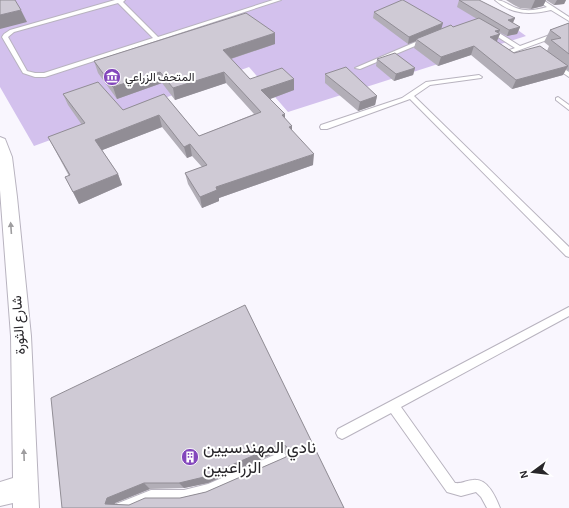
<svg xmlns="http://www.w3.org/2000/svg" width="569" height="508" font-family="'Alegreya Sans',Vazirmatn,sans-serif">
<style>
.green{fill:#d3c1ed}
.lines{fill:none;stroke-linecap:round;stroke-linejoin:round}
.service-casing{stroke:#b8b3bf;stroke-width:2}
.minor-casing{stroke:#b8b3bf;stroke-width:2}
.service{fill:#fff;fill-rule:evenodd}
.minor{fill:#fff;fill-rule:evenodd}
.wall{fill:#b2aeb7;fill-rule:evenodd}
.shaded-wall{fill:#918d95}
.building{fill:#cfcad5;stroke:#918d95;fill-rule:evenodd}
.oneway{fill:#9e9d9f}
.labels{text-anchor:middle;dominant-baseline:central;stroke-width:4;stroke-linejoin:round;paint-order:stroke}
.far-poi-label{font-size:12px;fill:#28262a;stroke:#fff;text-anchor:start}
.street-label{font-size:14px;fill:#28262a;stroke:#fff}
.near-poi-label{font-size:17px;fill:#28262a;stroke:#fff;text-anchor:start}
</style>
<rect width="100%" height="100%" fill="#f9f6fe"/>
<polygon class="green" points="0,0 476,0 526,36 288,112 249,67 34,146 0,87"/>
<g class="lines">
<defs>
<g id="service">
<path d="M 115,0 L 125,0 L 123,2 L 158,37 L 273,0 L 281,0 L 45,77 L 35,77 L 23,73 L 2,37 L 4,34 L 10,30 ZM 118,3 L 153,38 L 44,73 L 35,73 L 27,71 L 8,37 L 14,32 Z"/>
<path d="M 495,0 C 504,0 508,5 516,8 C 526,12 537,10 547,7 L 536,0 L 543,0 L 569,17 L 569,21 L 551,10 C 530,15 512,15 495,0 Z"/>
<polygon points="487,28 491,28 520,46 569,28 569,32 506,55 504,54 504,52 515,48 487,30"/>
<polygon points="425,38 427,39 427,41 360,69 355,68"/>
<polygon points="553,64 557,64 569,72 569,77 553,66"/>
<polygon points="479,75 482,77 481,78 430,85 414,96 569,247 569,257 566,256 410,99 327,129 321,129 320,127 321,125 402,98 426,82"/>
<polygon points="558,97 569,105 569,110 556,100 556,98"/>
<path d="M 569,307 L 569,316 L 401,407 L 455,483 C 462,484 467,480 473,480 C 488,478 496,498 500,508 L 487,508 L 481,497 L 476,492 L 461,496 L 447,492 L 391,413 L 346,437 L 342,439 L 338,437 L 336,433 L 338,429 Z"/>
<polygon points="281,452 285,454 287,458 285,462 209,496 184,502 161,501 151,502 136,508 114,508 116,504 151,490 184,490 208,484"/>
</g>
<polygon id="minor" points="0,137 5,139 12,157 17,197 31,336 39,508 13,508 13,503 0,506 0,482 13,478 11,336 0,190"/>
</defs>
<use href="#service" class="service-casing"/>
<use href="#minor" class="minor-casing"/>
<use href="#service" class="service"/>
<use href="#minor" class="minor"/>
</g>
<g class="wall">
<polygon points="459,0 515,18 513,23 520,27 517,34 507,36 499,32 497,42 514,53 547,51 549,46 544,42 550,30 569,23 569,71 566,69 563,75 512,89 471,55 438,66 414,48 416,41 408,44 373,18 374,12 441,29 453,27 477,19 457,7"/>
<polygon points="506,0 566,0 564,4 554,5 546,0 543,6 531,9 520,8 514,5"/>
<polygon points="275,44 231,59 250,79 294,79 294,90 270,99 285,119 292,126 292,131 313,165 219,198 219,201 202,208 188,184 185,173 202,167 192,156 187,158 162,127 102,150 118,174 122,185 79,204 65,177 69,176 48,137 82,125 68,105 63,94 123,110 164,94 199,136 254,114 226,83 175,100 162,83 117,99 98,73 94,61"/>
<polygon points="377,59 415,68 413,75 394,81 376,66"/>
<polygon points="325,74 377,96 375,105 358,111 325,83"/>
<path d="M 245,305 L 344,508 L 62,508 ZM 280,451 L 286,453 L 287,454 L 286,457 L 206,492 L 180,498 L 129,505 L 115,505 L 115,503 L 150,489 L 184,488 L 208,483 Z"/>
</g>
<g class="shaded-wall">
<polygon points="535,0 546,0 543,6 531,9"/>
<polygon points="557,0 566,0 564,4 554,5"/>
<polygon points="21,10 27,22 0,29 0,15"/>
<polygon points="515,18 512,24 508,20"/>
<polygon points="443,23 441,30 416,39 416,41 408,44 409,37"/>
<polygon points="520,27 517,34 507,36 509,30"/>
<polygon points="500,30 498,34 500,34 496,43 490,37 495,31"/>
<polygon points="275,33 275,44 224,61 223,50"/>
<polygon points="474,46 471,55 438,66 441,57"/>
<polygon points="568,66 563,75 512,89 516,80"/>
<polygon points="415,68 413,75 394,81 396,74"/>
<polygon points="160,72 162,83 117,99 113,87"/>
<polygon points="224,72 226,83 175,100 173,88"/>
<polygon points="294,79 294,90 262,102 261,90"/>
<polygon points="377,96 375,105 358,111 360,102"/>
<polygon points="285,114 285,125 282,115"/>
<polygon points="159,115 162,127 100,151 95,140"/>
<polygon points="292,126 292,137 289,127"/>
<polygon points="190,144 192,156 187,158 184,147"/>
<polygon points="314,154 313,165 219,198 219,201 202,208 200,197 216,187"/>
<polygon points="118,174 122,185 79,204 73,192"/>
<polygon points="280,444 280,451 208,483 184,488 179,483"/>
<polygon points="144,483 150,489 115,503 113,508 105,504 107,498"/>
</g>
<g class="building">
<polygon points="0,0 15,0 21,10 0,15"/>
<polygon points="402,0 403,0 443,23 409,37 374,12"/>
<polygon points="459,0 479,0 515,18 508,20 520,27 509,30"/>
<polygon points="246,13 275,33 223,50 250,79 282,68 294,79 261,90 285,114 282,115 292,126 289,127 314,154 216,187 217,190 200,197 185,173 207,165 190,144 184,147 159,115 95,140 118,174 73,192 65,177 70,175 48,137 85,123 63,94 98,82 123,110 164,94 199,136 261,112 224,72 173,88 160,72 113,87 94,61"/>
<polygon points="479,18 500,30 495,31 500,34 490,37 514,53 540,46 568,66 516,80 474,46 441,57 416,39 451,25 453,27"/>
<polygon points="569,23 569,54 551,40 561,38 550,30"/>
<polygon points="395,53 415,68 396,74 377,59"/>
<polygon points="346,67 377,96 360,102 325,74"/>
<path d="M 245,305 L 344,508 L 62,508 L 51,398 ZM 280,444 L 286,446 L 289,451 L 286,457 L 206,492 L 180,498 L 145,498 L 129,505 L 105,504 L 107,498 L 144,483 L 179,483 L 204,477 Z"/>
</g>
<defs><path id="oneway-solid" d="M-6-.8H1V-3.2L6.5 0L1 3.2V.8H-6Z"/></defs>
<g class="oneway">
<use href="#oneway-solid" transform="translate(11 228) rotate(-94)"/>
<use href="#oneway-solid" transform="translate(24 455) rotate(-92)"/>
</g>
<defs>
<symbol id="museum-disc" viewBox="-11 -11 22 22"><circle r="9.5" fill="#8347bc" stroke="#fff"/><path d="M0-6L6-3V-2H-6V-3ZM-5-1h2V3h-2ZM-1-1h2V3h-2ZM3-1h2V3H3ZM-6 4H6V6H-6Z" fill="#fff"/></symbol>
<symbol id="building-disc" viewBox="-11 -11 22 22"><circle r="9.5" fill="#8347bc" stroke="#fff"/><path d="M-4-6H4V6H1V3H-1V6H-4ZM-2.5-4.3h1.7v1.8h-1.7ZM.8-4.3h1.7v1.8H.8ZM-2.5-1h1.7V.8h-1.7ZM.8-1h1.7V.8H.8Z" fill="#fff"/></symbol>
</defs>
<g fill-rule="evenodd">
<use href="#museum-disc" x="102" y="67" width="20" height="20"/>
<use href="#building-disc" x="180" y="447" width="20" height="20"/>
</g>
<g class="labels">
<g class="far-poi-label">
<text x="125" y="77">المتحف الزراعي</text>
</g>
<g class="street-label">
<text transform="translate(19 325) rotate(-94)">شارع الثورة</text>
</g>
<g class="near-poi-label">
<text x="203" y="447">نادي المهندسيين<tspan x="203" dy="20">الزراعيين</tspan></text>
</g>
</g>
<g transform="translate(533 472) rotate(255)" stroke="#ffffff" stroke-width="3" paint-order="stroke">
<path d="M0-3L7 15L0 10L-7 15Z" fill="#28262a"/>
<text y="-6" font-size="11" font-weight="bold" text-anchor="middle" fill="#28262a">N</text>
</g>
</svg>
